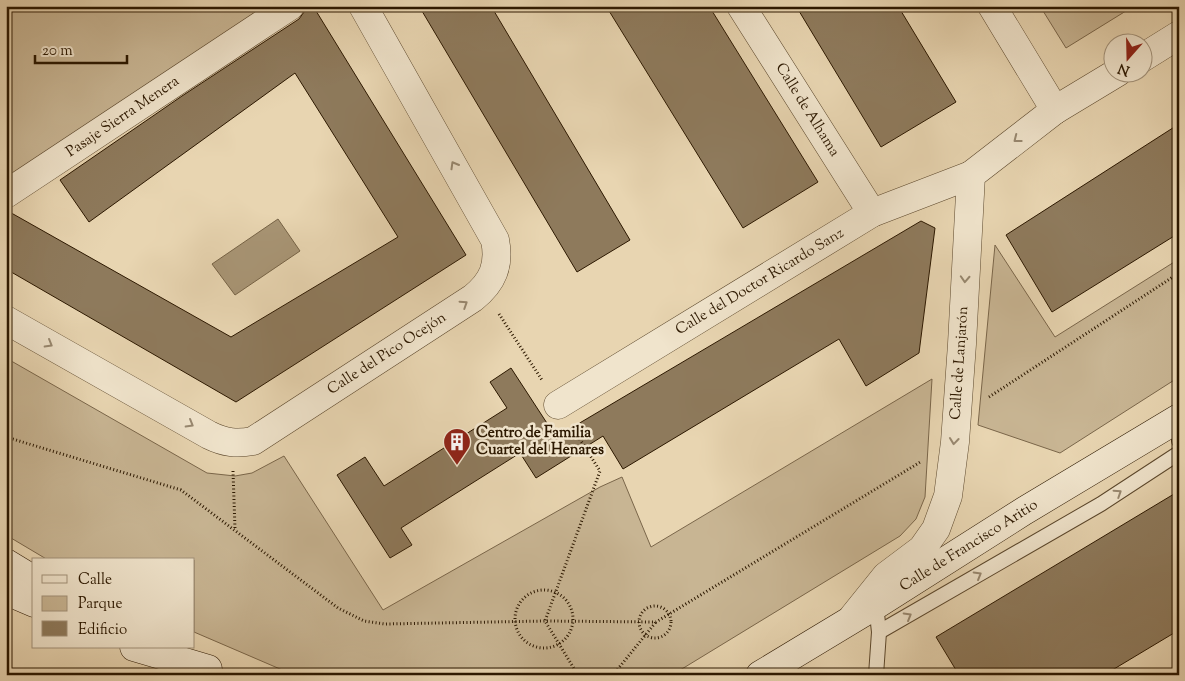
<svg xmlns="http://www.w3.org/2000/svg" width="1185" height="681" font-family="'Sorts Mill Goudy',serif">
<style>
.green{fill:#c8b593;stroke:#7a664a}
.water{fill:#a89575;stroke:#766346}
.building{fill:#8e7a5c;stroke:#2c1800}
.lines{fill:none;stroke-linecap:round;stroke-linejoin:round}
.lane-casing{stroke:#5b472c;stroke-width:16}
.street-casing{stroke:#5b472c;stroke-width:29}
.secondary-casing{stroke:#2c1800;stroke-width:29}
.path{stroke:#2c1800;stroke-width:3;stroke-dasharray:1 2.5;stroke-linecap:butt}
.lane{stroke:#f0e4cc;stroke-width:14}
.street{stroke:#f0e4cc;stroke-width:28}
.secondary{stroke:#f0e4cc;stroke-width:28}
.oneway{stroke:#988870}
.labels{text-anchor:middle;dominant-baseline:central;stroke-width:5;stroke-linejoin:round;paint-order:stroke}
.street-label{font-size:15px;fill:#2c1800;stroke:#f0e4cc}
.poi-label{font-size:15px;font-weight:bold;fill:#2c1800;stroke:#f0e4cc;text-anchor:start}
</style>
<rect width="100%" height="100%" fill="#e8d5b1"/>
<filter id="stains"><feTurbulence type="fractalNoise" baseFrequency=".004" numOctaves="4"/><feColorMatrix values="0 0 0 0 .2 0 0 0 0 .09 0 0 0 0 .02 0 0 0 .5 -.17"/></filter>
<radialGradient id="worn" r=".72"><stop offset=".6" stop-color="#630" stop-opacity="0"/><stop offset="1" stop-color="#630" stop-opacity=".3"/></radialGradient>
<g class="green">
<polygon points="11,6 265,6 6,180 6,10"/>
<polygon points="1040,6 1134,6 1066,48"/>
<polygon points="995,245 1055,337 1179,259 1179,377 1060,453 978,425"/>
<polygon points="6,358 207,473 235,476 252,473 284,456 383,610 600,487 622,477 651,547 932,379 925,497 916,519 900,536 672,675 294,675 194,632 194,560 48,560 6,535"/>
</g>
<polygon class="water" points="278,219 300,251 235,295 212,264"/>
<g class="building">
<polygon points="313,6 466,255 236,402 6,269 6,210 231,337 398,237 295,73 89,222 60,180 182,96 299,19 304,12"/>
<polygon points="419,6 491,6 630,240 577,272"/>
<polygon points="606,6 709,6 818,182 743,228"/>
<polygon points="796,6 898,6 956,102 881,147"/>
<polygon points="1179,124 1179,233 1052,312 1006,235"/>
<polygon points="921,221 935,228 919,353 866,386 839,339 623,469 603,436 536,478 520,453 401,528 412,545 390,558 337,475 365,457 384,486 507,408 490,382 511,368 556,437"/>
<polygon points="1179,491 1179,630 1104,675 959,675 936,637"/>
</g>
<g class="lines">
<defs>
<g id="lane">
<polyline points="1178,419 1179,441"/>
<polyline points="879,632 1101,504 1179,453"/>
<polyline points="876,675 879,632 876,605"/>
</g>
<g id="street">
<polyline points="741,6 872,213"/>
<polyline points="992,6 1055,110"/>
<polyline points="1142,58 1179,35"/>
<polyline points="6,194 290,6"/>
<path d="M 6,320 L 209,435 C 225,443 237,444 253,441 L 473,298 C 493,282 500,265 495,240 L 363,6"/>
<polyline points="558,405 872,213 971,175"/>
<polyline points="853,617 886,576 922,549 936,529 948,496 955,442 962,344 971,175 1055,110 1118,72"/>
</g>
<g id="secondary">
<polyline points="6,563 34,580"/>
<polyline points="6,591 34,603"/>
<polyline points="134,647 208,669"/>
<polyline points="760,675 876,605 1024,511 1179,418"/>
</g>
</defs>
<use href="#lane" class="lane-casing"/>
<use href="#street" class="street-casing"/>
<use href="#secondary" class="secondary-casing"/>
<g class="path">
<polyline points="499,314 542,380"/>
<polyline points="989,397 1179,273"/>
<polyline points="574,430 600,471 545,621 578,675"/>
<polyline points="6,437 181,490 338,608 364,621 385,624 545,621 656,622 922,461"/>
<polyline points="233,471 235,529"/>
<circle cx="544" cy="619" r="29"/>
<circle cx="655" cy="622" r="16"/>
<polyline points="613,675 656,622"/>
</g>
<use href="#lane" class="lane"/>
<use href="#street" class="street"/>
<use href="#secondary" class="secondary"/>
</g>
<defs><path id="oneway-chevron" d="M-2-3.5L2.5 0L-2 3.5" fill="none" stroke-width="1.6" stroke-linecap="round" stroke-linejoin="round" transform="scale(1.25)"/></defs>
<g class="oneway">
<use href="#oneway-chevron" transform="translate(1017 139) rotate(142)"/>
<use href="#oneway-chevron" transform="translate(454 165) rotate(-120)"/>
<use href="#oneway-chevron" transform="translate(965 279) rotate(93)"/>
<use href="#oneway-chevron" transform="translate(464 304) rotate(-33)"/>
<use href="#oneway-chevron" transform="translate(49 344) rotate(30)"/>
<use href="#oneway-chevron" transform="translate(190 424) rotate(30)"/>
<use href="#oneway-chevron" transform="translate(954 441) rotate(96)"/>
<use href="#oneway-chevron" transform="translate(1118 493) rotate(-33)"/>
<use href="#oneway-chevron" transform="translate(978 575) rotate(-30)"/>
<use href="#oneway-chevron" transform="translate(908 616) rotate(-30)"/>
</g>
<defs>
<symbol id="building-pin" viewBox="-11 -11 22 30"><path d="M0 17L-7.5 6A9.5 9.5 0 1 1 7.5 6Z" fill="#8f2418" stroke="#f0e4cc"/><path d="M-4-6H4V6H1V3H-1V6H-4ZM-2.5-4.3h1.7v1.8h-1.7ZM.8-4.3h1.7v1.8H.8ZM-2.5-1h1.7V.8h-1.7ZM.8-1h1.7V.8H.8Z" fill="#fff"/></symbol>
</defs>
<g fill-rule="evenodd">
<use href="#building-pin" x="441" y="426" width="32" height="43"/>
</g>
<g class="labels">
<g class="street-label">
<text transform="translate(807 110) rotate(58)">Calle de Alhama</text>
<text transform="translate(123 117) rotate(-34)">Pasaje Sierra Menera</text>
<text transform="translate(760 282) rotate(-31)">Calle del Doctor Ricardo Sanz</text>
<text transform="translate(387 354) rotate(-33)">Calle del Pico Ocejón</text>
<text transform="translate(960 363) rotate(-86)">Calle de Lanjarón</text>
<text transform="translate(969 546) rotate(-32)">Calle de Francisco Aritio</text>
</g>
<g class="poi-label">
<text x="476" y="433">Centro de Familia<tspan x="476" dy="17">Cuartel del Henares</tspan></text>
</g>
</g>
<rect width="1185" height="681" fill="none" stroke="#e8d5b1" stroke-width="25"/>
<rect x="8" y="8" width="1170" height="666" fill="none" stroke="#2c1800" stroke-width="2.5"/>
<rect x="12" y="12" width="1160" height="656" fill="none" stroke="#2c1800"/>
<rect x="32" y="558" width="162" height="90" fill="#f0e4cc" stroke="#a2927a"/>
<rect x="42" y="575" width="25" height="8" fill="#f0e4cc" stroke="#a2927a"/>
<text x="78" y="584" font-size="15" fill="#2c1800">Calle</text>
<rect x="42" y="596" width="25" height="15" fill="#c8b593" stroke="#a2927a"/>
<text x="78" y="608" font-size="15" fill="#2c1800">Parque</text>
<rect x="42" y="621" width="25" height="15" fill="#8e7a5c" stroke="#a2927a"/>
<text x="78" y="634" font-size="15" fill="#2c1800">Edificio</text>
<g transform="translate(1128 58) rotate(200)"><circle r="24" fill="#f0e4cc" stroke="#a2927a"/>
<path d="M0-4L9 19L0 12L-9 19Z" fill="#8f2418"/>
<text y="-8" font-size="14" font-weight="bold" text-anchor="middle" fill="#2c1800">N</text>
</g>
<path d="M35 55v8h92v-8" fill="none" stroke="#2c1800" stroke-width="2.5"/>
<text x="42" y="55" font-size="15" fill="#2c1800" stroke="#f0e4cc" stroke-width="4" paint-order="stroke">20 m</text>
<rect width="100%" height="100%" filter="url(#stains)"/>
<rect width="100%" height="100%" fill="url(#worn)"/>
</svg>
